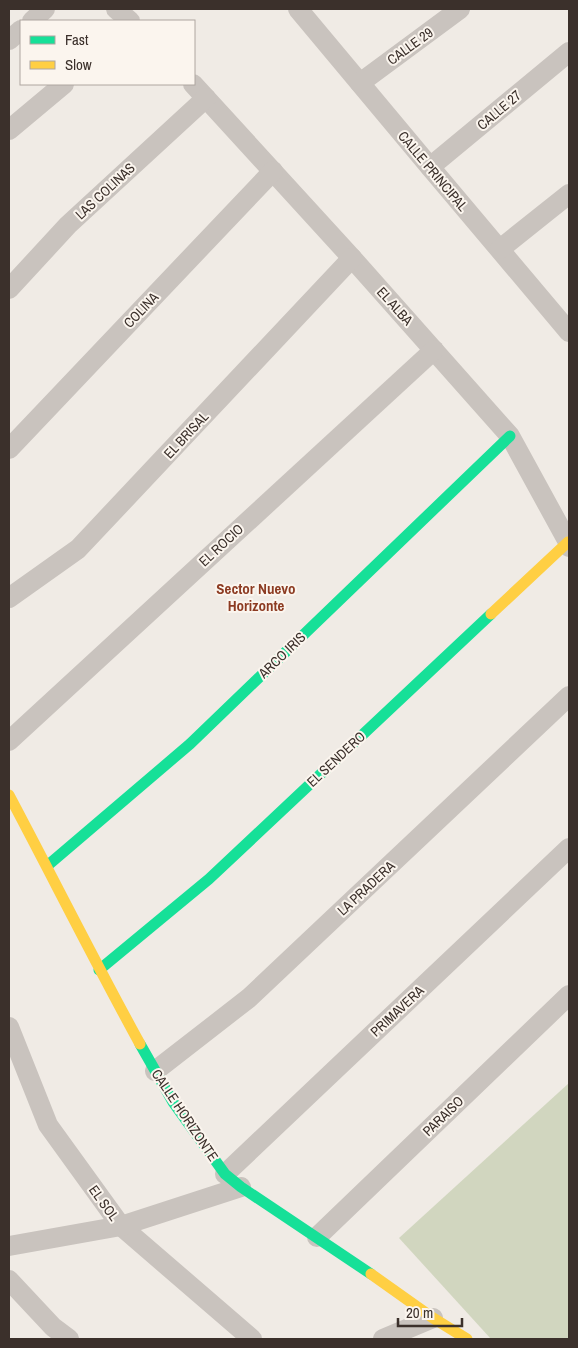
<svg xmlns="http://www.w3.org/2000/svg" width="578" height="1348" font-family="'Archivo Narrow',sans-serif">
<style>
.green{fill:#d1d6bf}
.lines{fill:none;stroke-linecap:round;stroke-linejoin:round}
.street{stroke:#c9c3be;stroke-width:20}
.fast{stroke:#16e098;stroke-width:11}
.slow{stroke:#ffcf43;stroke-width:11}
.labels{text-anchor:middle;dominant-baseline:central;stroke-width:4;stroke-linejoin:round;paint-order:stroke}
.street-label{font-size:14px;fill:#3b302b;stroke:#fbf5ee}
.neighbourhood-label{font-size:15px;font-weight:bold;fill:#8c3b22;stroke:#fbf5ee}
</style>
<rect width="100%" height="100%" fill="#f0ebe5"/>
<polygon class="green" points="569,1083 569,1339 491,1339 399,1238"/>
<g class="lines">
<g class="street">
<polyline points="116,9 130,21"/>
<polyline points="298,9 430,167 569,332"/>
<polyline points="32,21 45,9"/>
<polyline points="9,40 21,30"/>
<polyline points="360,83 460,9"/>
<polyline points="193,84 352,258 510,436 568,542 569,547"/>
<polyline points="9,130 64,84"/>
<polyline points="430,167 569,52"/>
<polyline points="500,249 569,194"/>
<polyline points="9,289 68,225 206,98"/>
<polyline points="9,449 273,171"/>
<polyline points="9,598 78,549 352,258"/>
<polyline points="9,741 434,350"/>
<polyline points="9,1027 48,1125 121,1226 252,1339"/>
<polyline points="155,1071 249,998 569,696"/>
<polyline points="225,1174 569,848"/>
<polyline points="317,1237 569,995"/>
<polyline points="9,1246 121,1226 241,1187"/>
<polyline points="9,1280 53,1327 69,1339"/>
<polyline points="383,1339 433,1318"/>
</g>
<g class="fast">
<polyline points="47,866 190,744 510,436"/>
<polyline points="99,970 209,879 491,614"/>
<polyline points="140,1044 173,1102 225,1174 241,1187 371,1274"/>
</g>
<g class="slow">
<polyline points="491,614 568,542"/>
<path d="M 9,795 C 53,878 95,962 140,1044"/>
<polyline points="371,1274 433,1318 467,1339"/>
</g>
</g>
<g class="labels">
<g class="street-label">
<text transform="translate(410 46) rotate(-36)">CALLE 29</text>
<text transform="translate(499 110) rotate(-40)">CALLE 27</text>
<text transform="translate(433 171) rotate(50)">CALLE PRINCIPAL</text>
<text transform="translate(105 191) rotate(-43)">LAS COLINAS</text>
<text transform="translate(395 306) rotate(48)">EL ALBA</text>
<text transform="translate(141 310) rotate(-46)">COLINA</text>
<text transform="translate(186 435) rotate(-47)">EL BRISAL</text>
<text transform="translate(221 545) rotate(-43)">EL ROCIO</text>
<text transform="translate(282 655) rotate(-44)">ARCO IRIS</text>
<text transform="translate(336 759) rotate(-43)">EL SENDERO</text>
<text transform="translate(366 888) rotate(-43)">LA PRADERA</text>
<text transform="translate(397 1011) rotate(-43)">PRIMAVERA</text>
<text transform="translate(185 1115) rotate(56)">CALLE HORIZONTE</text>
<text transform="translate(443 1116) rotate(-44)">PARAISO</text>
<text transform="translate(104 1203) rotate(54)">EL SOL</text>
</g>
<g class="neighbourhood-label">
<text x="256" y="588">Sector Nuevo<tspan x="256" dy="17">Horizonte</tspan></text>
</g>
</g>
<rect width="578" height="1348" fill="none" stroke="#3b302b" stroke-width="20"/>
<rect x="20" y="20" width="175" height="65" fill="#fbf5ee" stroke="#aea6a0"/>
<rect x="30" y="36" width="25" height="8" fill="#16e098" stroke="#aea6a0"/>
<text x="65" y="45" font-size="15" fill="#3b302b">Fast</text>
<rect x="30" y="61" width="25" height="8" fill="#ffcf43" stroke="#aea6a0"/>
<text x="65" y="70" font-size="15" fill="#3b302b">Slow</text>
<path d="M398 1318v8h64v-8" fill="none" stroke="#3b302b" stroke-width="2.5"/>
<text x="406" y="1318" font-size="15" fill="#3b302b" stroke="#fbf5ee" stroke-width="4" paint-order="stroke">20 m</text>
</svg>
